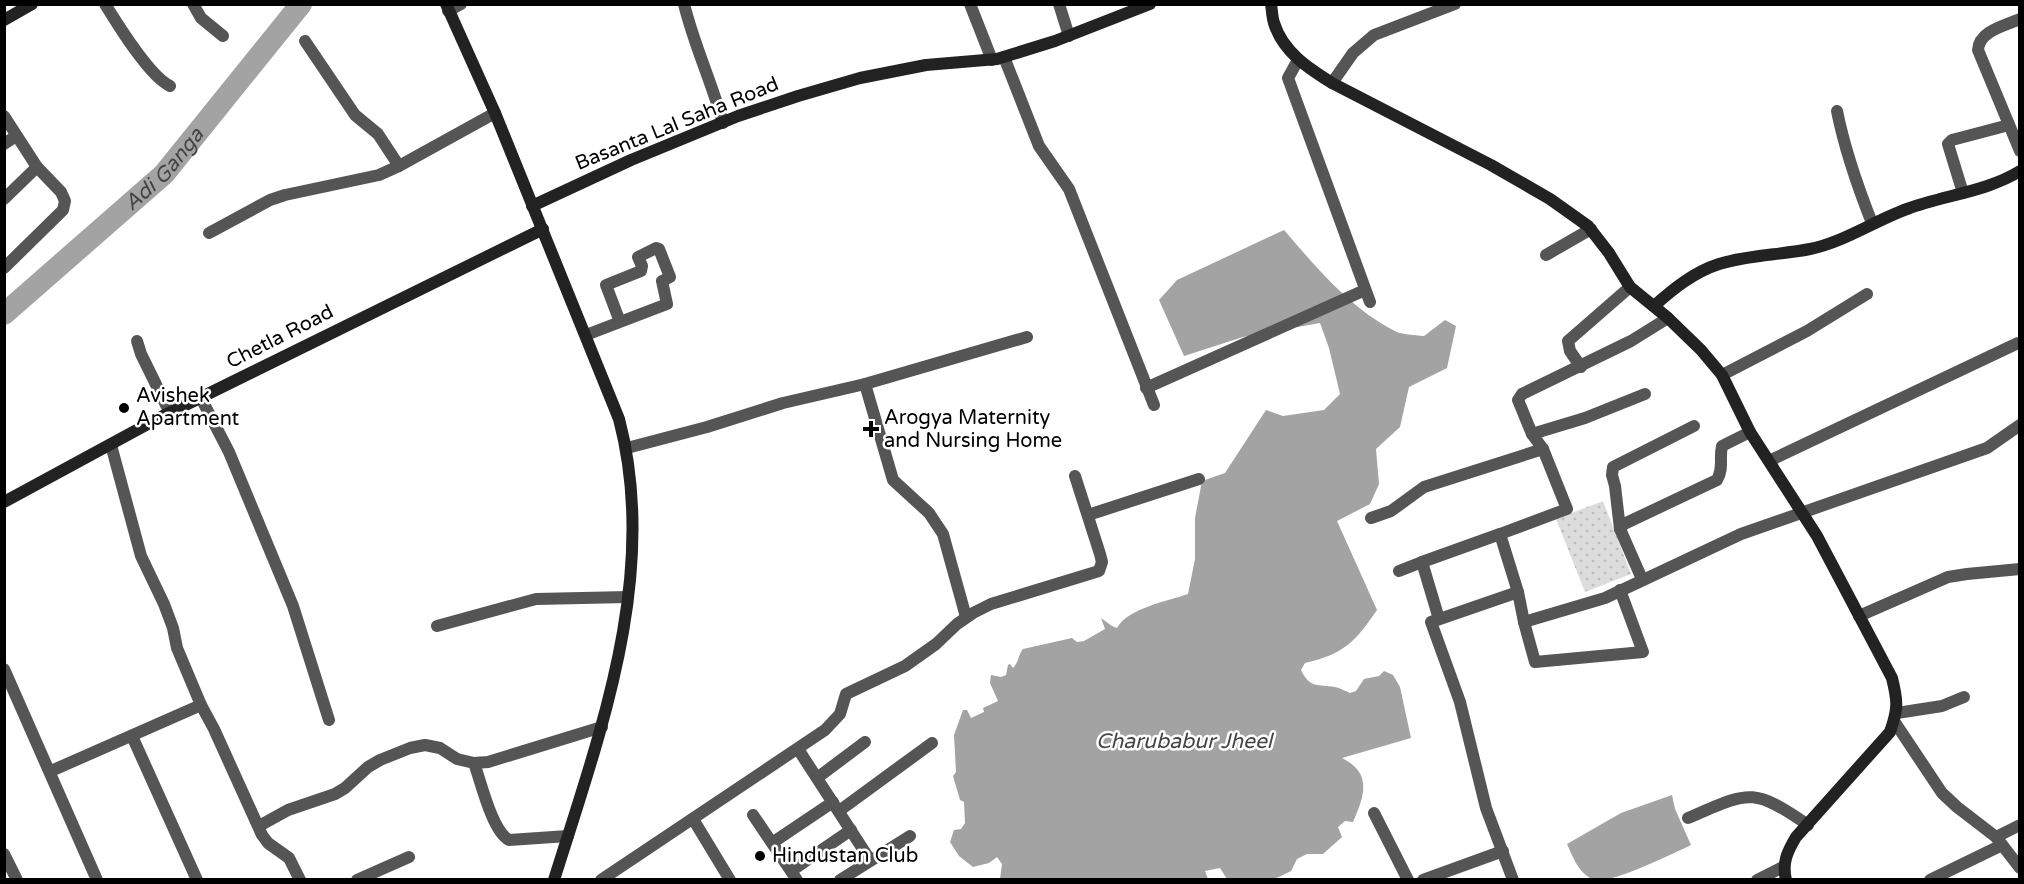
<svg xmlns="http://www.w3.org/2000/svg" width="2024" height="884" font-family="'Varela Round',sans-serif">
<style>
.park{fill:url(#park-dots)}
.water{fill:#a3a3a3}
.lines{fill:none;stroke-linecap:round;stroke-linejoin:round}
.river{stroke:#a3a3a3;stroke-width:22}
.street{stroke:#555;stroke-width:12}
.secondary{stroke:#222;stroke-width:12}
.poi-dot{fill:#000;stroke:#fff;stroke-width:2}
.labels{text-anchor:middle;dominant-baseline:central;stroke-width:5;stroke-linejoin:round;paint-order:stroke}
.street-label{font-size:20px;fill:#000;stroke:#fff}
.poi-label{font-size:20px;fill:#000;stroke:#fff;text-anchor:start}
.water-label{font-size:21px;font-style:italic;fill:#444;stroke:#fff}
</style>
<defs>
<pattern id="park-dots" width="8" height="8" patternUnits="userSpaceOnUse" patternTransform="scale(1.5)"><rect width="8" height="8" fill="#dcdcdc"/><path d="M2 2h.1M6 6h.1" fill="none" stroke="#bbb" stroke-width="1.8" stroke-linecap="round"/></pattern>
</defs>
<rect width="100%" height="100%" fill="#fff"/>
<polygon class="park" points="1603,501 1631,574 1585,592 1556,519"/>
<g class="water">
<path d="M 1284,230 C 1316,267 1349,307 1393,330 C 1401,335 1415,335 1424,336 L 1445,320 L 1456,326 L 1447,368 L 1409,387 L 1400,427 L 1376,449 L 1379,484 L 1370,504 L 1337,521 L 1377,610 C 1355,642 1344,654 1305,663 L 1301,670 C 1310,689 1318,684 1335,687 C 1340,688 1345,691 1350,693 L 1356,691 L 1364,679 L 1379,676 L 1384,671 L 1393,675 L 1400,687 L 1411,738 L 1342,758 C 1372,773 1365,795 1353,822 L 1345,821 L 1338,827 L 1342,837 L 1323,854 L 1307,854 L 1297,859 L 1291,871 L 1281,876 L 1271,880 L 1227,879 L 1220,868 L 1205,871 L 1208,879 L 1000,879 L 1002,864 L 997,857 L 989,863 L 973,867 L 959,856 L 950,842 L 954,830 L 961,829 L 965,823 L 964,802 L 960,800 L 953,776 L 956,772 L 954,735 L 963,710 L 967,710 L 971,718 L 984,712 L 983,708 L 998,701 L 990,683 L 991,675 L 1001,677 L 1006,675 L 1008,665 L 1010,664 L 1013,668 C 1019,662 1018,655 1023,649 L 1072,638 L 1077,642 L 1084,641 L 1105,629 L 1101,618 L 1112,626 L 1117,628 C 1128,608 1168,601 1188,594 L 1195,559 L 1195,518 L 1202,481 L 1225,473 L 1266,410 L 1283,416 L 1324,410 L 1340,394 L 1329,348 L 1320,323 L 1243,337 L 1184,356 L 1159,300 L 1177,280 Z"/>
<path d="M 1672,795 L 1675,809 L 1691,845 C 1674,853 1611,884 1595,880 C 1579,875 1573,857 1567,844 L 1621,813 Z"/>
</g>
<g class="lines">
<path class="river" id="s1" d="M 4,314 L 164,174 L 301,4"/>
<g class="street">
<path d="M 105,4 C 118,25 149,76 170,86"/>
<polyline points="193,4 201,18 223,36"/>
<path d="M 684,4 C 694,45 712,83 723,123"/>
<polyline points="970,4 992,60"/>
<polyline points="1059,4 1069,36"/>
<polyline points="448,11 461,4"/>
<path d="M 2020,19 C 2004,26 1979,31 1978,50 L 2020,151"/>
<polyline points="305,41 355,115 378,134 399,166"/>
<polyline points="1004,57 1039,146 1069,189 1154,405"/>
<polyline points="1298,60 1288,78 1370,302"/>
<polyline points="1332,83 1353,53 1374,35 1455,4"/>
<path d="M 1837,111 C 1845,151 1857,185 1872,223"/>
<polyline points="4,116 37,167 61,192 65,201 63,210 4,268"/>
<polyline points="4,144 16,136"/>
<polyline points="1963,193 1948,144 1952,140 2009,125"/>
<polyline points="4,199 37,167"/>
<polyline points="209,233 270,200 285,195 379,175 399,166 495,113"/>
<polyline points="1546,255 1591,229"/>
<polyline points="586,335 667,304 662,281 670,277 659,249 656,248 638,257 642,266 641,271 606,285 620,322"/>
<polyline points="137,341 141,354 170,413"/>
<polyline points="1581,367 1570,351 1568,341 1630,287"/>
<polyline points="1722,375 1807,331 1867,294"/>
<polyline points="865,384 893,480 929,513 943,534 966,617"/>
<polyline points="1146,388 1365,290"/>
<polyline points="201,398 229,452 293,606 329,720"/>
<polyline points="1532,434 1518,400 1522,394 1631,341 1668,318"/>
<polyline points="627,448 707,427 783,403 865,384 1027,337"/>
<polyline points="1543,449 1532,434 1585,418 1645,394"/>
<polyline points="1769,461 2018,343"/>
<polyline points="1088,515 1199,479"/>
<polyline points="1371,518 1391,511 1424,487 1543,449 1567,509 1500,534 1518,592 1524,622 1605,598 1741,534 1987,448 2020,425"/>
<polyline points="1620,529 1615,486 1612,475 1613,467 1694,426"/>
<polyline points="1399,571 1422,562"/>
<path d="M 1642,579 L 1620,529 L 1624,524 L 1717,480 C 1724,468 1719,459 1722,446 L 1750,432"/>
<polyline points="1859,616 1948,577 1967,574 2020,569"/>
<polyline points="1439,619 1422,562 1500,534"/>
<polyline points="1524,622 1535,662 1643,652 1620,590"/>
<polyline points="437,626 536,599 628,597"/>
<polyline points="4,669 97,880"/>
<polyline points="201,705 214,729 262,835 268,843 289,858 300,880"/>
<polyline points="1897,713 1942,706 1964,697"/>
<polyline points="1894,721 1942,793 1957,807 1996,837 2020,868"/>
<polyline points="132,736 197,880"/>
<polyline points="798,749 870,860"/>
<path d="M 474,763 C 481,782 492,831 509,840 L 568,836"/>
<polyline points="51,771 201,705 177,648 173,628 164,604 141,556 111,445"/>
<polyline points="817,778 865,742"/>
<polyline points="839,811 932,743"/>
<polyline points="1374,813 1408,880"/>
<polyline points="753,815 797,880"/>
<path d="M 1688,818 C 1749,792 1751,786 1808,825"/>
<polyline points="693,819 730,880"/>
<polyline points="259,826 288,810 335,794 345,788 368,767 380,760 410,748 425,745 440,748 457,759 474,763 488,762 602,727"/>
<polyline points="1996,837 2020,825"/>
<polyline points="772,843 833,802"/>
<polyline points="4,854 17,880"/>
<polyline points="791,871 851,830"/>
<polyline points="357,880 409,857"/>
<polyline points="601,880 825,730 840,714 846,694 905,666 936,644 957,624 973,613 991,604 1099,571 1102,562 1100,554 1075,476"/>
<polyline points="840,880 910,836"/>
<polyline points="1423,880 1503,851"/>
<polyline points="1513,880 1486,808 1460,702 1431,622 1518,592"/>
<polyline points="1757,880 1783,867"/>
<polyline points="1930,880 2002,845"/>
</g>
<g class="secondary">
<path d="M 446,4 L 495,113 L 619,419 C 660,574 600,733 554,880"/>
<path d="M 1271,4 C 1272,10 1272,17 1274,23 C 1283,52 1308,68 1332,83 L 1491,165 L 1550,199 L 1588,226 L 1609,253 L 1630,287 L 1668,318 L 1701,350 L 1722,375 L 1750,432 L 1817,536 L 1892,678 C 1898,702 1898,709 1890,732 L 1796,837 C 1787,852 1782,863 1786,880"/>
<polyline points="4,20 32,4"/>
<polyline points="532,206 631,160 738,116 798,96 860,78 926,65 997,59 1055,41 1150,4"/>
<path d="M 1654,306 C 1673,289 1694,272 1719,264 C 1748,255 1780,255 1810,249 C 1844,242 1874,221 1907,209 C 1944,195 1986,192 2020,171"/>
<polyline points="4,502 157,419 543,229"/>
</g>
</g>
<g class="poi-dot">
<circle cx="124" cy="408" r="6"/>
<path d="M868 420h6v6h6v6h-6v6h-6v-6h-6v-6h6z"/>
<circle cx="760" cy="856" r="6"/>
</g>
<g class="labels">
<g class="street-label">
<text transform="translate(677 124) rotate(-22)">Basanta Lal Saha Road</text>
<text transform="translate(280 337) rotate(-27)">Chetla Road</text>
</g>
<g class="poi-label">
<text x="136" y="396">Avishek<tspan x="136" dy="23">Apartment</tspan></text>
<text x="884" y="418">Arogya Maternity<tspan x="884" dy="23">and Nursing Home</tspan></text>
<text x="772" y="856">Hindustan Club</text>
</g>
<g class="water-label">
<text stroke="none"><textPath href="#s1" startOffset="216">Adi Ganga</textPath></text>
<text x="1184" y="741">Charubabur Jheel</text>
</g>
</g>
<rect width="2024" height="884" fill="none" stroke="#000000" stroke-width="12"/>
</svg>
